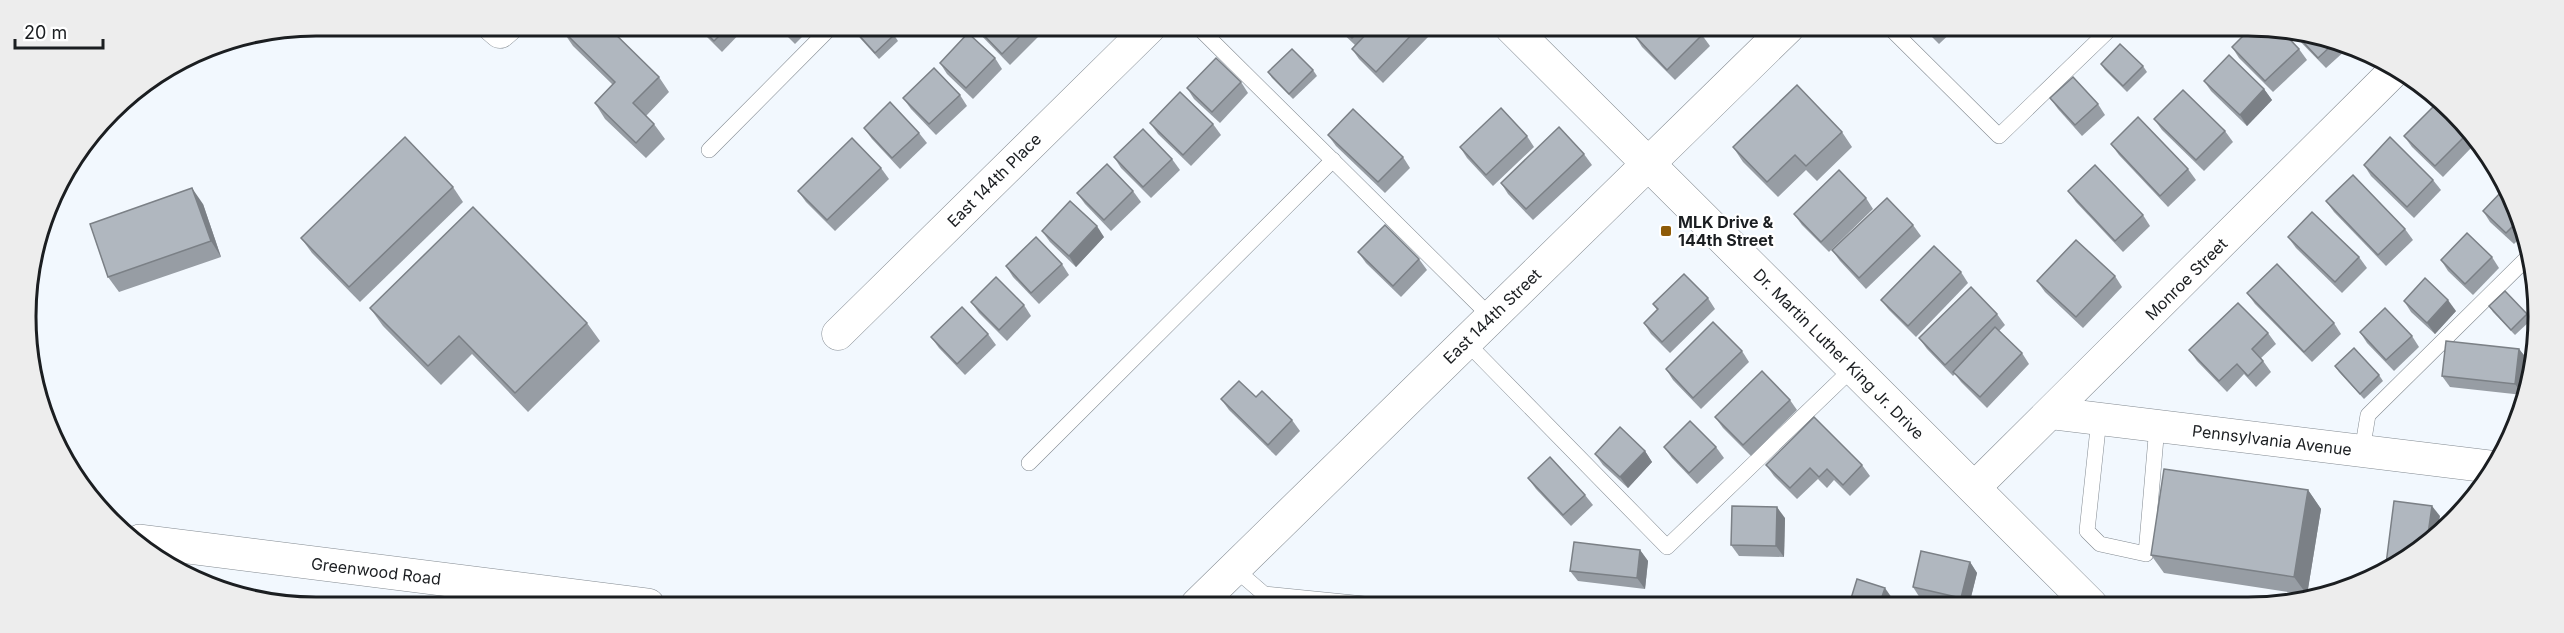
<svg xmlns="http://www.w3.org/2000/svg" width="2564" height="633" font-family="Inter,sans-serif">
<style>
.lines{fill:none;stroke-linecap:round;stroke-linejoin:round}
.lane-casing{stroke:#838a91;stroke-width:16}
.street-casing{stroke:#838a91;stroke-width:33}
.secondary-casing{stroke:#838a91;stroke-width:34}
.lane{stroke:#fff;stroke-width:15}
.street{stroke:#fff;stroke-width:32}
.secondary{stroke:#fff;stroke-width:33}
.wall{fill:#979da4}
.shaded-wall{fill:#7b8086}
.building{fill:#b0b7bf;stroke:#7b8086;stroke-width:1.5}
.poi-dot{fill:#8e5b08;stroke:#fff;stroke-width:2}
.labels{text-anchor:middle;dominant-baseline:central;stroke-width:4.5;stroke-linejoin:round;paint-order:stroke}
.street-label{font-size:16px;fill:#1b1e21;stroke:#fff}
.poi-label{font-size:16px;font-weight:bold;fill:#1b1e21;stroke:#fff;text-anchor:start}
.rim{fill:none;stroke:#1b1e21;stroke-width:3}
</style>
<rect width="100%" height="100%" fill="#f2f8fe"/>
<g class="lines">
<defs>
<g id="lane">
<polyline points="1198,27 1491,317"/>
<polyline points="1890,28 1999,136 2111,28"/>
<polyline points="709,150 832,26"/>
<polyline points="1466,342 1667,547 1853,368"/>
<polyline points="2099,419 2087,531 2100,544 2146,554 2157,426"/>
<polyline points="2362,451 2368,415 2530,255"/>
<polyline points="1029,463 1333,160"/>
<polyline points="1235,569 1264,594 1374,605"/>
</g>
<g id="street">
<polyline points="493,26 500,32 507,26"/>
<polyline points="838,334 1150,27"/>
<polyline points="2051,413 2493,467"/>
<polyline points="1974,488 2397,68"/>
</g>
<g id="secondary">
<polyline points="1511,27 2091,605"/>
<polyline points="140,541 648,605"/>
<polyline points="1197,605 1788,27"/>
</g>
</defs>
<use href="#lane" class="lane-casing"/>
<use href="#street" class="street-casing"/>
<use href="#secondary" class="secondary-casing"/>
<use href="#lane" class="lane"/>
<use href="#street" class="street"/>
<use href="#secondary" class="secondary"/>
</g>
<g class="wall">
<polygon points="696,26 746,26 746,27 722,52"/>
<polygon points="777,26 813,26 795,44"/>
<polygon points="972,26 1036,26 1041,34 1010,65"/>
<polygon points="1336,27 1426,27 1431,34 1383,83 1359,59 1352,49 1355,45"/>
<polygon points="1923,28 1956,28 1939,44"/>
<polygon points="2089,28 2109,28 2100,37"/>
<polygon points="2288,29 2347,49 2326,68"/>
<polygon points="562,30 659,77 669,92 646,116 654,124 665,139 646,158 605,119 595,103 613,85 573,46"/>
<polygon points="856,32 894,35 898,41 879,59 860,38"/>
<polygon points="1702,35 1710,46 1675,80 1642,47 1635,36"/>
<polygon points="2232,47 2299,49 2307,60 2273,92 2239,58"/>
<polygon points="995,58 1002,69 973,99 947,74 940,63"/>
<polygon points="2101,64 2143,66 2147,72 2127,92 2105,70"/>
<polygon points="1313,70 1317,76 1293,99 1272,78 1268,72"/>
<polygon points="2204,81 2264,89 2272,100 2247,126 2211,91"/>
<polygon points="1241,82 1248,93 1220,123 1194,99 1187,88"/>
<polygon points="960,95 967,106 936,135 911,109 903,98"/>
<polygon points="2050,98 2098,104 2105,115 2082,136 2058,109"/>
<polygon points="2154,119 2225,131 2233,142 2204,171 2162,130"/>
<polygon points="1150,123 1213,124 1221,135 1191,166 1158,134"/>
<polygon points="864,128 919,133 927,143 900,169 872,139"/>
<polygon points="1842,132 1852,147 1817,181 1806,170 1778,197 1743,162 1733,147"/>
<polygon points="1328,135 1403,157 1410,168 1385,193 1336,146"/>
<polygon points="1527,136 1534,147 1493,186 1467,158 1460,147"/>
<polygon points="2404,136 2465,136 2472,147 2443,177 2412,147"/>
<polygon points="2111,144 2188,169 2196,180 2168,207 2119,155"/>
<polygon points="1584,154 1592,165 1533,220 1508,194 1501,183"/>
<polygon points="1114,157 1172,159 1180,170 1151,198 1121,168"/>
<polygon points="2364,165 2433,180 2441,190 2414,218 2371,176"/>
<polygon points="881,168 889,179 835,231 806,202 798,191"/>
<polygon points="453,187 463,202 360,302 312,253 301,238"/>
<polygon points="2503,190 2525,233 2514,244 2490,222 2483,211"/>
<polygon points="1133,191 1141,202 1111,231 1085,204 1077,193"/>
<polygon points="2068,191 2143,215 2150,226 2123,252 2076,202"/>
<polygon points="1866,198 1873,209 1829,252 1802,225 1794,214"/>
<polygon points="2326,201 2405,229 2413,240 2386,266 2334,212"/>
<polygon points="203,204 221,257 119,292 108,277"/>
<polygon points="1913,225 1921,236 1866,289 1840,261 1832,250"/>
<polygon points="1042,231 1104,237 1076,267 1050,242"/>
<polygon points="2288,237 2359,257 2367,268 2342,293 2296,248"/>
<polygon points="1358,252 1419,259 1427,270 1401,297 1366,263"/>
<polygon points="2492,257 2499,268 2473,295 2448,271 2441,260"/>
<polygon points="1062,264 1069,275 1039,304 1013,277 1006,266"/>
<polygon points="1961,272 1968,283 1916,337 1889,310 1881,300"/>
<polygon points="2115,276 2122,287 2083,328 2045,292 2037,281"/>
<polygon points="2247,293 2334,323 2341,334 2312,362 2255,304"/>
<polygon points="1708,298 1715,309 1670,353 1651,334 1644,323 1657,310 1653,304"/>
<polygon points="2404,301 2456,311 2435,334 2411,312"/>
<polygon points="971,302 1024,305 1031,316 1007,341 979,313"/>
<polygon points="2489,306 2527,314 2531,320 2515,335 2493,312"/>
<polygon points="370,308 587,323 600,341 528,412 472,354 441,385 383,326"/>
<polygon points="1997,314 2005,325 1999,331 2022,353 2029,364 1987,408 1961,382 1955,374 1953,376 1927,349 1919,338"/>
<polygon points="2360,332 2412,336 2419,347 2394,371 2367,343"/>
<polygon points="2268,333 2276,344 2261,358 2271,372 2256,387 2244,374 2227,392 2197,361 2189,350"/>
<polygon points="988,334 996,345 965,375 939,348 931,337"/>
<polygon points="2519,349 2527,359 2523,395 2450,387 2442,376"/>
<polygon points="1742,351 1749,362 1701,409 1673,380 1666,369"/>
<polygon points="2335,366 2379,375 2383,381 2364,399 2339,372"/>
<polygon points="1256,397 1292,420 1300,431 1276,456 1229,410 1221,399"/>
<polygon points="1790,400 1797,410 1751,456 1723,428 1715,417"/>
<polygon points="1664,447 1716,447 1724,458 1697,484 1672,458"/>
<polygon points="1645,451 1652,462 1628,488 1603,465 1595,454"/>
<polygon points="1766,465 1862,465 1870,476 1850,496 1834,480 1827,488 1818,479 1797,499 1774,476"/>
<polygon points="1528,478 1585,495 1593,505 1571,526 1536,489"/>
<polygon points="2308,490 2321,509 2307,595 2164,573 2151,555"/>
<polygon points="1785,518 1784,557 1739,556 1731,545"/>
<polygon points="1640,550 1648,561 1645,589 1578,581 1570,571"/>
<polygon points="1970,562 1977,573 1969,605 1951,605 1920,598 1913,587"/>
</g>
<g class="shaded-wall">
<polygon points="2093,28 2109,28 2100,37"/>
<polygon points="2264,89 2272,100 2247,126 2240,115"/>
<polygon points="192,188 203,204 221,257 211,241"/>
<polygon points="1097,226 1104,237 1076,267 1069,256"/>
<polygon points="2448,300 2456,311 2435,334 2427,323"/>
<polygon points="2519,349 2527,359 2523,395 2515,384"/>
<polygon points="1645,451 1652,462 1628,488 1620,477"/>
<polygon points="2308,490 2321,509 2307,595 2294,577"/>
<polygon points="2432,506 2440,516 2437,534 2427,541"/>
<polygon points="1777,507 1785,518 1784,557 1776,546"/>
<polygon points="1640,550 1648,561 1645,589 1637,578"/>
<polygon points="1970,562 1977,573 1969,605 1966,605 1961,598"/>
<polygon points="1885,588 1892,598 1890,605 1879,605"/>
</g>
<g class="building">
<polygon points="567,26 607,26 659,77 633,103 654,124 636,143 595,103 615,82 562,30"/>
<polygon points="699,26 729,26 714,41"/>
<polygon points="781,26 795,26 788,33"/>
<polygon points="862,26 885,26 894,35 875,53 856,32"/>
<polygon points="975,26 1030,26 1002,54"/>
<polygon points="1340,27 1363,27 1352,38"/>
<polygon points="1373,27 1419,27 1376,72 1352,49"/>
<polygon points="1644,27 1695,27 1702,35 1667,70 1635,36"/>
<polygon points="1926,28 1937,28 1931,33"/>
<polygon points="2251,28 2279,28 2299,49 2265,81 2232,47"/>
<polygon points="2292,30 2333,44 2318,58"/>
<polygon points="968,33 995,58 966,88 940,63"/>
<polygon points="2120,44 2143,66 2123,86 2101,64"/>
<polygon points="1292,49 1313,70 1289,94 1268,72"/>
<polygon points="2229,55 2264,89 2240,115 2204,81"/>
<polygon points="1216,58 1241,82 1212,112 1187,88"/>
<polygon points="934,68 960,95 929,124 903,98"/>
<polygon points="2073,77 2098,104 2075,125 2050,98"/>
<polygon points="1797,85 1842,132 1806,166 1795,155 1767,182 1733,147"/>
<polygon points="2183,90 2225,131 2196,160 2154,119"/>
<polygon points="1180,92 1213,124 1183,155 1150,123"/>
<polygon points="890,102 919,133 892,158 864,128"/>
<polygon points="2434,106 2465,136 2435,166 2404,136"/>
<polygon points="1501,108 1527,136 1486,175 1460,147"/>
<polygon points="1353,109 1403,157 1378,182 1328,135"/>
<polygon points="2138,117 2188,169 2160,196 2111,144"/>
<polygon points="1559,127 1584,154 1526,209 1501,183"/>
<polygon points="1143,129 1172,159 1143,187 1114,157"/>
<polygon points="405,137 453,187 349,287 301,238"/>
<polygon points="2390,137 2433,180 2407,207 2364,165"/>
<polygon points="852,138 881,168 827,220 798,191"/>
<polygon points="1107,164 1133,191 1104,220 1077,193"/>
<polygon points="2095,165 2143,215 2115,241 2068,191"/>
<polygon points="1839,170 1866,198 1821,242 1794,214"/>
<polygon points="2353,175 2405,229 2378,255 2326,201"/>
<polygon points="192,188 211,241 108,277 90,224"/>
<polygon points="2503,190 2518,221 2506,233 2483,211"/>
<polygon points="1887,198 1913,225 1859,278 1832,250"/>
<polygon points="1070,201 1097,226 1069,256 1042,231"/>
<polygon points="473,207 587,323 515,393 459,336 428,366 370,308"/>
<polygon points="2312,212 2359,257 2335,282 2288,237"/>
<polygon points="1385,225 1419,259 1393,286 1358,252"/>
<polygon points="2467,233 2492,257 2465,284 2441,260"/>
<polygon points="1036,237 1062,264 1031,293 1006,266"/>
<polygon points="2076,240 2115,276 2076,317 2037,281"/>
<polygon points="1934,246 1961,272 1908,326 1881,300"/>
<polygon points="2277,264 2334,323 2304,352 2247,293"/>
<polygon points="1684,274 1708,298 1662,342 1644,323 1658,309 1653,304"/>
<polygon points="996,277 1024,305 999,330 971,302"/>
<polygon points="2425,278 2448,300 2427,323 2404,301"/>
<polygon points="1971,287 1997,314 1945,365 1919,338"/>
<polygon points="2505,291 2527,314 2511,330 2489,306"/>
<polygon points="2238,303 2268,333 2252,349 2263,361 2248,376 2237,364 2219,381 2189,350"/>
<polygon points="962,307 988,334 957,364 931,337"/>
<polygon points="2385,308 2412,336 2386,360 2360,332"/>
<polygon points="1713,322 1742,351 1693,398 1666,369"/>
<polygon points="1995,327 2022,353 1980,397 1953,372"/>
<polygon points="2446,341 2519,349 2515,384 2442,376"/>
<polygon points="2354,348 2379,375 2360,394 2335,366"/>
<polygon points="1762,371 1790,400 1743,445 1715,417"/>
<polygon points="1239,381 1256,397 1262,391 1292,420 1268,445 1221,399"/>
<polygon points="1814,417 1862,465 1843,485 1827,469 1819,477 1810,468 1790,488 1766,465"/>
<polygon points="1690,421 1716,447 1689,473 1664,447"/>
<polygon points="1620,427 1645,451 1620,477 1595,454"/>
<polygon points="1550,457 1585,495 1563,515 1528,478"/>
<polygon points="2164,469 2308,490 2294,577 2151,555"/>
<polygon points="2394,501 2432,506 2427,541 2393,565 2386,564"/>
<polygon points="1732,506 1777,507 1776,546 1731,545"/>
<polygon points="1574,542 1640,550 1637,578 1570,571"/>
<polygon points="1921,551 1970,562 1961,598 1913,587"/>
<polygon points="1857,579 1885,588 1879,605 1849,605"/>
</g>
<rect class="poi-dot" x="1660" y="225" width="12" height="12" rx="3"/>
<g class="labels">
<g class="street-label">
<text transform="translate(994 180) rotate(-45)">East 144th Place</text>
<text transform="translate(2186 279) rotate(-45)">Monroe Street</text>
<text transform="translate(1492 316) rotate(-44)">East 144th Street</text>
<text transform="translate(1839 354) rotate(45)">Dr. Martin Luther King Jr. Drive</text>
<text transform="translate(2272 440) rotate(7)">Pennsylvania Avenue</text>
<text transform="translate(376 571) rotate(7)">Greenwood Road</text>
</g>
<g class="poi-label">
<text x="1678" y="222">MLK Drive &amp;<tspan x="1678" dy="18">144th Street</tspan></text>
</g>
</g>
<path d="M0 0H2564V633H0ZM316 36H2248A280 280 0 0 1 2528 316V317A280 280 0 0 1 2248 597H316A280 280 0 0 1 36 317V316A280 280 0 0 1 316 36Z" fill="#ededed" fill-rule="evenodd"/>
<path class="rim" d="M316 36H2248A280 280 0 0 1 2528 316V317A280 280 0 0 1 2248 597H316A280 280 0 0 1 36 317V316A280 280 0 0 1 316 36Z"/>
<path d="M15 39v9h88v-9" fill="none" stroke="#1b1e21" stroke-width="3"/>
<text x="24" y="39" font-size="18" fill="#1b1e21" stroke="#ffffff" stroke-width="4.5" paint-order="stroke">20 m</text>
</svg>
